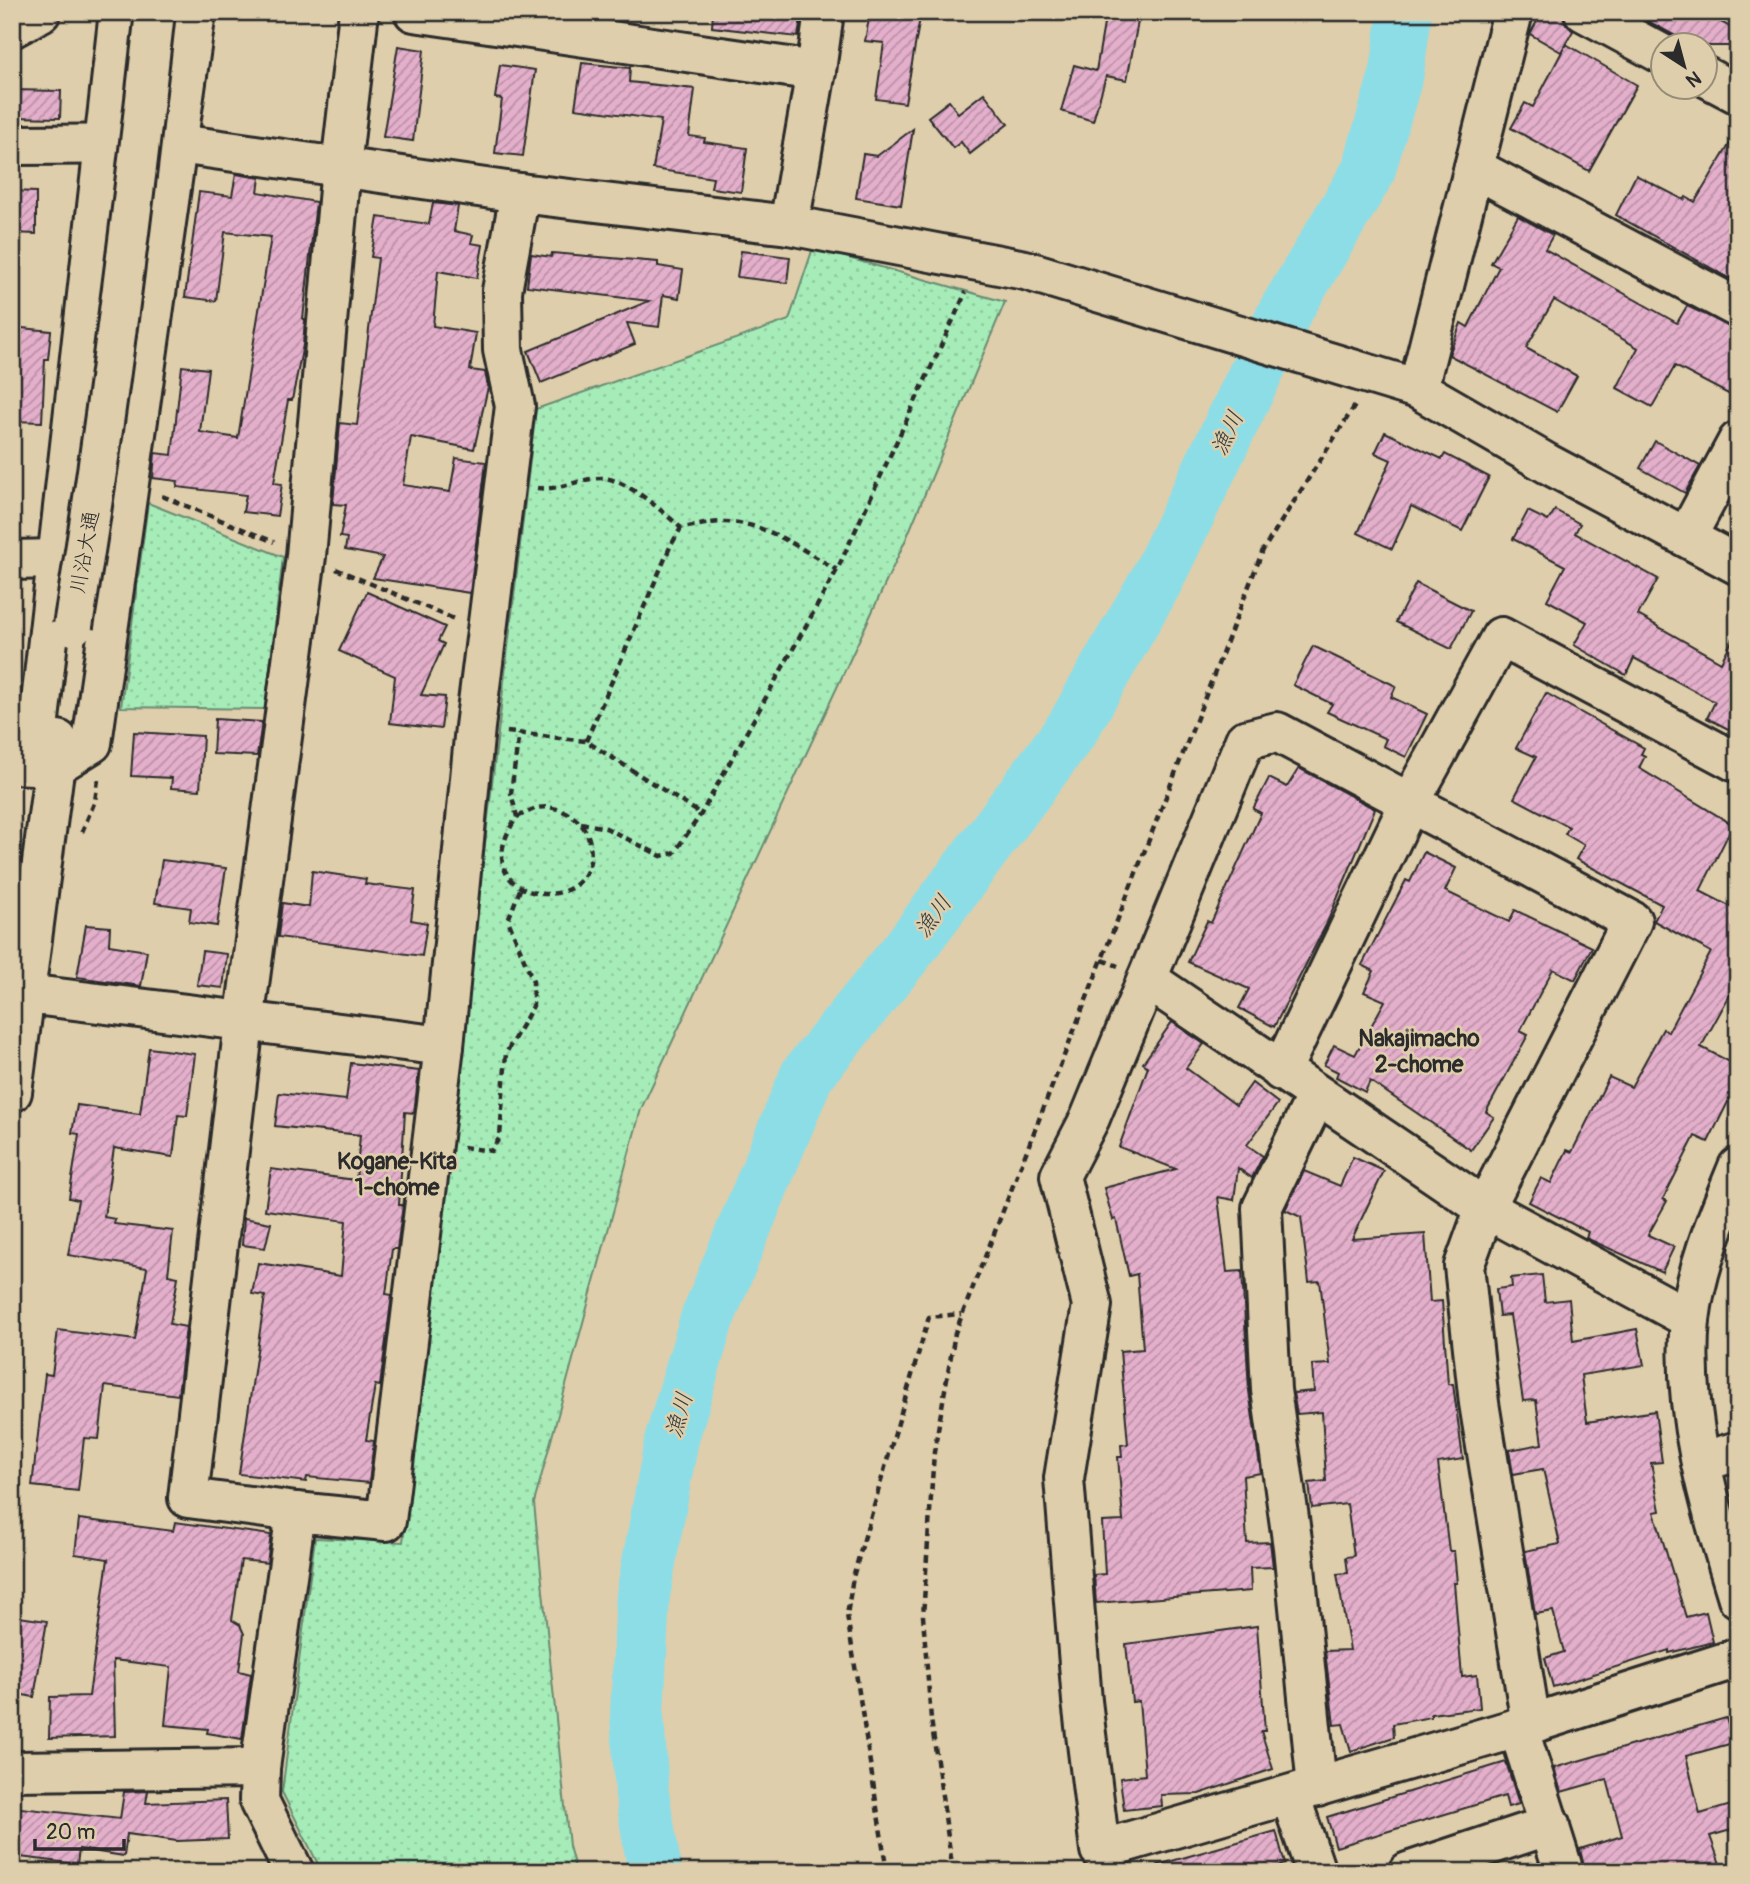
<svg xmlns="http://www.w3.org/2000/svg" width="1750" height="1884" font-family="Pangolin,'Klee One',sans-serif">
<style>
.park{fill:url(#park-dots);stroke:#688c72;stroke-width:2}
.lines{fill:none;stroke-linecap:round;stroke-linejoin:round}
.river{stroke:#8ddde7;stroke-width:54}
.building{fill:url(#building-hatch);stroke:#2b2b2b;stroke-width:2}
.minor-casing{stroke:#2b2b2b;stroke-width:44}
.path{stroke:#2b2b2b;stroke-width:4.5;stroke-dasharray:7 5;stroke-linecap:butt}
.minor{stroke:#dfceab;stroke-width:38}
.minor-bridge-casing{stroke:#2b2b2b;stroke-width:44;stroke-linecap:butt}
.minor-bridge{stroke:#dfceab;stroke-width:38}
.labels{text-anchor:middle;dominant-baseline:central;stroke-width:5;stroke-linejoin:round;paint-order:stroke}
.street-label{font-size:21px;fill:#2b2b2b;stroke:#dfceab}
.water-label{font-size:23px;font-style:italic;fill:#353d3e;stroke:#dfceab}
.neighbourhood-label{font-size:23px;font-weight:bold;fill:#2b2b2b;stroke:#dfceab}
</style>
<defs>
<pattern id="park-dots" width="8" height="8" patternUnits="userSpaceOnUse" patternTransform="scale(1.75)"><rect width="8" height="8" fill="#a6ecb8"/><path d="M2 2h.1M6 6h.1" fill="none" stroke="#8fcb9e" stroke-width="1.8" stroke-linecap="round"/></pattern>
<pattern id="building-hatch" width="6" height="6" patternUnits="userSpaceOnUse" patternTransform="scale(1.75)"><rect width="6" height="6" fill="#e4afcb"/><path d="M-1 1l2-2M0 6l6-6M5 7l2-2" fill="none" stroke="#b98fa5"/></pattern>
</defs>
<rect width="100%" height="100%" fill="#dfceab"/>
<filter id="ink" filterUnits="userSpaceOnUse"><feTurbulence type="fractalNoise" baseFrequency=".0143" numOctaves="2"/><feDisplacementMap in="SourceGraphic" scale="14" xChannelSelector="R" yChannelSelector="G"/><feConvolveMatrix kernelMatrix="1 2 1 2 8 2 1 2 1" color-interpolation-filters="sRGB"/></filter>
<g filter="url(#ink)">
<g class="park">
<polygon points="813,248 1005,302 906,539 641,1109 534,1503 569,1846 576,1872 322,1872 282,1792 315,1538 403,1542 536,409 789,320"/>
<polygon points="148,503 283,557 265,709 121,707"/>
</g>
<g class="lines">
<polyline class="river" points="655,1872 642,1794 637,1714 643,1595 672,1438 707,1319 807,1075 905,954 1072,729 1156,581 1285,312 1368,172 1397,72 1405,12"/>
</g>
<g class="building">
<polygon points="713,12 802,12 798,37 712,27"/>
<polygon points="870,12 921,12 905,103 876,99 884,43 865,41"/>
<polygon points="1106,12 1139,16 1127,80 1106,76 1093,121 1061,111 1074,65 1096,71"/>
<polygon points="1542,12 1562,12 1565,23 1573,31 1561,52 1530,34"/>
<polygon points="1631,12 1702,12 1738,31 1738,46 1694,46"/>
<polygon points="1566,44 1637,85 1589,171 1511,128 1525,103 1533,107"/>
<polygon points="398,46 424,50 413,141 383,137"/>
<polygon points="582,63 630,68 629,82 695,89 689,136 705,138 704,142 747,148 741,192 711,188 713,178 653,169 661,120 575,108"/>
<polygon points="500,65 535,70 523,156 495,153 502,99 495,98"/>
<polygon points="12,90 61,91 60,118 12,117"/>
<polygon points="984,93 1008,124 970,154 961,142 953,148 928,117 949,101 958,113"/>
<polygon points="913,129 901,205 856,198 863,154 877,156"/>
<polygon points="1738,130 1738,283 1616,215 1636,175 1684,200 1686,197 1695,202"/>
<polygon points="236,174 260,178 258,192 316,202 303,319 305,319 303,345 292,400 288,400 274,483 282,484 277,516 243,512 246,495 177,487 178,481 153,478 155,453 172,455 182,366 208,369 200,432 238,438 271,237 225,232 216,301 185,297 199,192 232,196"/>
<polygon points="12,191 36,192 36,234 12,233"/>
<polygon points="433,203 458,206 454,231 473,235 471,243 483,245 477,278 438,271 433,326 476,333 470,370 485,372 488,387 474,449 411,437 403,485 450,492 456,458 486,462 470,593 373,578 383,557 345,550 347,538 340,537 346,505 333,504 340,423 357,425 378,258 371,257 378,217 429,224"/>
<polygon points="1518,216 1553,235 1545,249 1677,323 1687,306 1738,330 1738,399 1675,366 1652,407 1617,388 1638,348 1554,300 1526,348 1577,376 1557,412 1449,355 1461,323 1468,327 1499,267 1491,263"/>
<polygon points="741,251 790,257 787,283 737,277"/>
<polygon points="552,253 658,262 658,266 683,270 679,298 663,295 659,327 627,323 635,344 541,383 528,351 649,301 527,286 531,254 551,257"/>
<polygon points="12,327 51,331 48,359 45,359 42,422 12,421"/>
<polygon points="1385,432 1442,459 1445,454 1489,477 1462,531 1411,506 1392,549 1358,533 1391,460 1375,453"/>
<polygon points="1655,441 1700,466 1685,493 1640,468"/>
<polygon points="1555,510 1580,524 1575,533 1658,579 1638,615 1721,662 1738,629 1738,734 1707,718 1715,702 1634,658 1626,675 1574,645 1587,622 1547,600 1565,566 1513,539 1528,511 1548,521"/>
<polygon points="1416,583 1471,611 1451,649 1396,622"/>
<polygon points="367,592 445,627 438,641 444,644 421,695 445,697 441,729 390,723 395,676 339,651"/>
<polygon points="1313,646 1396,686 1391,697 1427,714 1406,757 1383,746 1386,739 1327,712 1332,704 1293,685"/>
<polygon points="1546,693 1644,748 1641,754 1645,756 1639,768 1733,825 1700,891 1735,909 1738,904 1738,980 1701,1047 1738,1066 1738,1082 1708,1142 1695,1136 1663,1199 1667,1201 1648,1235 1674,1247 1662,1272 1586,1238 1588,1232 1529,1202 1541,1178 1551,1183 1567,1150 1572,1152 1609,1077 1631,1087 1663,1029 1668,1032 1711,952 1654,921 1662,905 1576,859 1584,845 1565,834 1569,827 1514,798 1536,757 1516,748"/>
<polygon points="215,719 262,722 257,756 213,754"/>
<polygon points="134,732 203,736 200,790 171,788 172,778 131,776"/>
<polygon points="1299,768 1375,809 1326,925 1274,1027 1239,1008 1249,989 1188,962 1207,921 1211,923 1261,813 1253,809 1269,778 1287,787"/>
<polygon points="1424,852 1456,868 1445,891 1509,922 1515,910 1592,947 1575,980 1553,969 1520,1031 1528,1035 1486,1112 1494,1117 1471,1150 1370,1081 1365,1092 1336,1077 1338,1072 1324,1065 1334,1045 1355,1055 1385,1001 1364,992 1374,971 1362,965 1406,880 1410,882"/>
<polygon points="162,860 226,868 217,926 189,922 191,908 155,903"/>
<polygon points="312,871 366,879 365,884 415,890 411,920 427,923 422,956 278,937 282,903 309,907"/>
<polygon points="86,925 110,927 109,945 147,951 141,986 77,977"/>
<polygon points="202,951 227,954 223,988 197,985"/>
<polygon points="1172,1022 1204,1044 1186,1068 1236,1105 1252,1083 1278,1103 1247,1145 1263,1156 1252,1178 1238,1168 1234,1200 1218,1197 1227,1272 1242,1271 1249,1391 1261,1473 1243,1476 1247,1543 1270,1542 1273,1567 1250,1568 1251,1591 1096,1603 1094,1575 1105,1574 1102,1522 1123,1521 1118,1457 1122,1457 1121,1445 1128,1444 1120,1351 1143,1349 1137,1274 1129,1276 1116,1219 1113,1220 1104,1188 1176,1169 1119,1147 1148,1067 1143,1063"/>
<polygon points="149,1048 195,1054 187,1116 178,1115 173,1157 114,1148 104,1217 115,1219 114,1224 173,1231 168,1275 178,1277 170,1324 186,1327 178,1395 105,1386 99,1439 84,1438 78,1491 32,1486 45,1374 52,1375 58,1330 135,1340 147,1268 68,1255 78,1200 69,1198 79,1134 72,1133 77,1105 140,1114"/>
<polygon points="351,1063 419,1071 414,1113 405,1112 399,1205 403,1205 397,1249 392,1249 386,1294 392,1295 380,1386 375,1385 366,1440 374,1441 369,1483 307,1477 306,1482 239,1474 265,1296 252,1294 258,1263 341,1276 346,1221 265,1210 271,1169 356,1180 360,1135 275,1126 279,1093 346,1100"/>
<polygon points="1353,1157 1384,1171 1352,1239 1425,1234 1430,1302 1442,1301 1448,1384 1453,1384 1463,1459 1438,1463 1449,1551 1454,1551 1457,1583 1454,1583 1462,1677 1477,1675 1480,1708 1431,1714 1431,1717 1393,1724 1394,1737 1351,1751 1343,1724 1334,1725 1325,1651 1350,1650 1337,1574 1348,1573 1346,1557 1354,1556 1347,1504 1312,1508 1309,1483 1326,1481 1322,1412 1297,1414 1293,1393 1314,1391 1312,1365 1330,1364 1320,1281 1309,1282 1301,1217 1285,1210 1304,1171 1340,1186"/>
<polygon points="244,1218 271,1223 265,1248 242,1245"/>
<polygon points="1542,1275 1545,1302 1569,1299 1573,1341 1637,1329 1644,1365 1581,1375 1587,1422 1655,1411 1662,1462 1651,1463 1660,1511 1654,1512 1686,1617 1706,1612 1713,1642 1669,1653 1669,1650 1553,1687 1545,1658 1564,1652 1553,1611 1535,1614 1525,1551 1560,1544 1543,1469 1513,1474 1509,1450 1542,1444 1536,1400 1523,1401 1510,1315 1499,1316 1496,1289 1512,1287 1511,1278"/>
<polygon points="79,1519 173,1531 175,1522 271,1535 267,1563 241,1560 232,1620 240,1625 244,1634 239,1671 251,1674 242,1739 207,1733 208,1729 165,1725 171,1667 113,1660 115,1736 49,1738 50,1697 89,1696 108,1559 75,1554"/>
<polygon points="12,1616 47,1621 34,1697 12,1693"/>
<polygon points="1257,1626 1265,1731 1261,1731 1273,1769 1199,1794 1161,1795 1162,1806 1124,1810 1120,1778 1145,1775 1139,1701 1132,1702 1126,1644"/>
<polygon points="1726,1718 1733,1743 1686,1756 1700,1814 1738,1803 1738,1828 1710,1836 1720,1864 1698,1872 1585,1872 1580,1849 1622,1836 1607,1779 1561,1792 1554,1768"/>
<polygon points="1506,1762 1519,1804 1508,1807 1505,1796 1336,1847 1327,1817"/>
<polygon points="148,1791 146,1803 226,1800 228,1839 177,1841 127,1834 124,1856 79,1849 77,1864 12,1856 12,1807 120,1819 124,1792"/>
<polygon points="1276,1831 1285,1864 1258,1872 1159,1872 1158,1865"/>
</g>
<g class="lines">
<defs>
<g id="minor">
<polyline points="414,12 816,71 789,225"/>
<polyline points="1584,12 1662,54"/>
<polyline points="12,28 41,12"/>
<polyline points="816,71 824,12"/>
<polyline points="1704,76 1738,94"/>
<polyline points="12,145 179,144 520,193 789,225 1025,270 1418,389 1548,464 1738,565"/>
<polyline points="1474,168 1738,308"/>
<polyline points="1418,389 1513,12"/>
<polyline points="1687,536 1738,441"/>
<polyline points="12,560 57,559"/>
<polyline points="12,764 55,766 92,743 196,12"/>
<polyline points="34,764 119,12"/>
<polyline points="1147,979 1485,1208 1464,1266 1479,1403 1531,1724"/>
<polyline points="26,994 444,1046"/>
<polyline points="1281,1071 1409,804 1501,637 1738,763"/>
<polyline points="12,1092 58,740"/>
<polyline points="1317,1095 1262,1208 1271,1390 1293,1547 1317,1787"/>
<path d="M 1738,1167 C 1718,1216 1696,1267 1690,1320 C 1681,1414 1711,1509 1738,1598"/>
<polyline points="1690,1319 1485,1208 1632,921 1277,732 1245,740 1090,1118 1060,1176 1092,1305 1064,1478 1082,1701 1100,1850 1531,1724 1738,1658"/>
<polyline points="1701,1462 1738,1451"/>
<polyline points="296,1512 188,1498 244,1023 306,556 341,167 359,12"/>
<polyline points="1518,1727 1564,1872"/>
<polyline points="12,1771 260,1768"/>
<polyline points="1290,1795 1316,1872"/>
<polyline points="294,1872 259,1801 260,1768 296,1512 386,1521 444,1046 475,727 515,406 503,350 502,291 520,193"/>
<polyline points="1408,1872 1550,1825"/>
</g>
</defs>
<use href="#minor" class="minor-casing"/>
<g class="path">
<path d="M 537,488 C 560,491 580,478 602,478 C 625,478 665,513 681,528"/>
<polyline points="162,496 274,542"/>
<polyline points="336,569 454,619"/>
<polyline points="507,732 586,741 701,814"/>
<path d="M 586,741 L 670,547 L 681,528 C 696,526 711,522 725,522 C 766,522 804,551 837,570"/>
<path d="M 517,817 C 524,814 531,810 537,808 C 560,803 587,821 590,844 C 602,923 456,904 517,817 L 511,793 L 519,733"/>
<polyline points="581,823 606,828 661,856 674,853 701,814 837,570 966,292"/>
<polyline points="82,832 95,801 98,780"/>
<polyline points="1102,960 1118,966"/>
<polyline points="463,1147 491,1151 500,1137 506,1053 533,1006 533,981 508,920 521,887"/>
<polyline points="887,1872 847,1615 853,1577 929,1317 961,1314"/>
<polyline points="953,1872 931,1719 923,1616 934,1452 955,1333 1263,550 1356,404"/>
</g>
<use href="#minor" class="minor"/>
<defs>
<path id="minor-bridge" d="M 73,626 C 107,422 132,218 155,12"/>
</defs>
<use href="#minor-bridge" class="minor-bridge-casing"/>
<use href="#minor-bridge" class="minor-bridge"/>
</g>
</g>
<g class="labels">
<g class="street-label">
<text transform="translate(85 552) rotate(-80)">川沿大通</text>
</g>
<g class="water-label">
<text transform="translate(1227 433) rotate(-64)">漁川</text>
<text transform="translate(933 916) rotate(-54)">漁川</text>
<text transform="translate(679 1415) rotate(-74)">漁川</text>
</g>
<g class="neighbourhood-label">
<text x="1419" y="1038">Nakajimacho<tspan x="1419" dy="26">2-chome</tspan></text>
<text x="397" y="1161">Kogane-Kita<tspan x="397" dy="26">1-chome</tspan></text>
</g>
</g>
<rect width="1750" height="1884" fill="none" stroke="#dfceab" stroke-width="42"/>
<rect x="21" y="21" width="1708" height="1842" fill="none" stroke="#2b2b2b" stroke-width="2.5" filter="url(#ink)"/>
<g transform="translate(1684 66) rotate(144)"><circle r="33" fill="#dfceab" stroke="#978d78" stroke-width="2"/>
<path d="M0-5L12 26L0 18L-12 26Z" fill="#2b2b2b"/>
<text y="-10" font-size="19" font-weight="bold" text-anchor="middle" fill="#2b2b2b">N</text>
</g>
<path d="M35 1839v10h89v-10" fill="none" stroke="#2b2b2b" stroke-width="3.5"/>
<text x="46" y="1839" font-size="21" fill="#2b2b2b" stroke="#dfceab" stroke-width="5" paint-order="stroke">20 m</text>
</svg>
